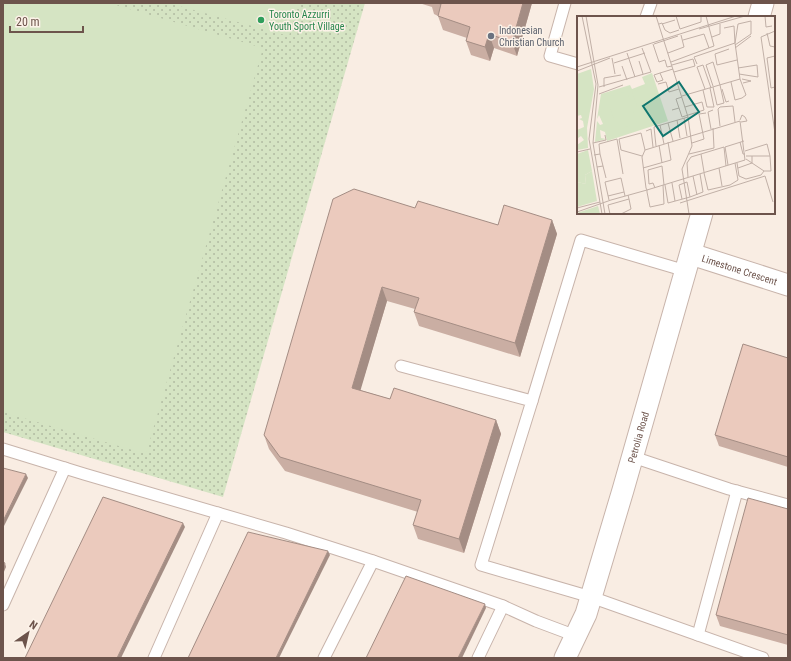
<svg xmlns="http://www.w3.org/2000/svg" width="791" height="661" font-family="'Roboto Condensed',sans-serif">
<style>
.grass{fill:url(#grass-dots)}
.park{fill:#d5e4c3}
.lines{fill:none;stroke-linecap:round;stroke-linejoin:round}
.lane-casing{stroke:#c8b4ab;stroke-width:13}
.street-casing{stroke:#c8b4ab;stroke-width:23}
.lane{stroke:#fff;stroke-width:11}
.street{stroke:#fff;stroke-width:21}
.wall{fill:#caaea3}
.shaded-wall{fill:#a48d84}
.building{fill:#ebcabd;stroke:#a48d84}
.leisure-dot{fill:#2e9e5b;stroke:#fcf2e8;stroke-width:1.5}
.worship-dot{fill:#6b7280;stroke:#fcf2e8;stroke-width:1.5}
.labels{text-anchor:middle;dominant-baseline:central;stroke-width:3;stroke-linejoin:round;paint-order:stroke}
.leisure-label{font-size:10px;fill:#27864d;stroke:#fcf2e8;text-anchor:start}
.worship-label{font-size:10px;fill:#5b616d;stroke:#fcf2e8;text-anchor:start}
.street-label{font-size:10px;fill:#6d544c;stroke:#fcf2e8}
.inset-road{fill:none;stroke:#c1b0a7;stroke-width:1}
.view{fill:#0f766e;fill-opacity:0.15;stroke:#0f766e;stroke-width:2}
.inset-edge{fill:none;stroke:#6d544c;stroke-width:2}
</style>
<defs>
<pattern id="grass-dots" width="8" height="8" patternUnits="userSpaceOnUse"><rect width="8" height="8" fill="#d5e4c3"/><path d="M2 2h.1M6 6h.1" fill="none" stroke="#b1bba1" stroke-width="1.8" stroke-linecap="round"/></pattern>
</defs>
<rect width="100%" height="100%" fill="#f9ede3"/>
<polygon class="grass" points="3,3 365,3 223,497 3,432"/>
<g class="park">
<polygon points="3,3 109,3 263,48 146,454 3,412"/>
<polygon points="168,3 298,3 289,36"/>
</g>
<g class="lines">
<defs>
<g id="lane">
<polyline points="565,3 550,56 578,64"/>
<polyline points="646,17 651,3"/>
<polyline points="401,366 532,401 481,565 591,597 763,658"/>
<polyline points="532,401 581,240 686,271"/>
<polyline points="3,449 84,474 286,533 373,561 503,606 536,621 576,636"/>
<polyline points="633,457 729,489 788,505"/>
<polyline points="3,605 65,468"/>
<polyline points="698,635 737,491"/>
<polyline points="154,658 218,513"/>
<polyline points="324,658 373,561"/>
<polyline points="478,658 503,606"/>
</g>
<g id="street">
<polyline points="759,17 763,3"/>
<path id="s1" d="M 691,254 L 788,285"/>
<path id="s2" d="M 565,658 L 586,614 L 623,490 L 702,213"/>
</g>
</defs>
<use href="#lane" class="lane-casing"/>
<use href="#street" class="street-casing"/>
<use href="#lane" class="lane"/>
<use href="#street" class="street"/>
</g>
<g class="wall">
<polygon points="419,3 532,3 517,56 494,48 490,61 471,55 466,41 467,38 443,30 438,16 434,14 432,7"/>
<polygon points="415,208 498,225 552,220 557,234 520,357 419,326 414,312 415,309 387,301 360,390 390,399 496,420 501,434 464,553 418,539 413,525 418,512 285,471 269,449 264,435"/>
<polygon points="788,358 788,467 719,446 715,435"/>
<polygon points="788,509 788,645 720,626 716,615"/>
</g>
<g class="shaded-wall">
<polygon points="523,3 532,3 517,56 512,42"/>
<polygon points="489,34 494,48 490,61 485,47"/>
<polygon points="552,220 557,234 520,357 515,343"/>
<polygon points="382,287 387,301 357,402 352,388"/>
<polygon points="496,420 501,434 464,553 459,539"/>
<polygon points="26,474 28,478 3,528 3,521"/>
<polygon points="183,523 185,527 121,658 117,658"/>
<polygon points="328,551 330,555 279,658 276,658"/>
<polygon points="5,563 6,567 3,574 3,567"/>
<polygon points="485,604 486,608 462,658 458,658"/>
</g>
<g class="building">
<polygon points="437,3 523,3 512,42 489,34 485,47 466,41 470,27 438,16 441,4"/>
<polygon points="354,189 415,208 418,201 498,225 504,205 552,220 515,343 414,312 419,298 382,287 352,388 390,399 394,388 496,420 459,539 413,525 421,500 280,457 264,435 333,199"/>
<polygon points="743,344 788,358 788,457 715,435"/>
<polygon points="3,468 26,474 3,521"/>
<polygon points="103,497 183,523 117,658 25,658"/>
<polygon points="748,498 788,509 788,635 716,615"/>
<polygon points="248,532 328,551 276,658 188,658"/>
<polygon points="3,562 5,563 3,567"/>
<polygon points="406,576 485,604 458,658 366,658"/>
</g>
<circle class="leisure-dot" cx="261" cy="20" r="4"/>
<circle class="worship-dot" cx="491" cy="36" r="4"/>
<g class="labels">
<g class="leisure-label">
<text x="269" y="14">Toronto Azzurri<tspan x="269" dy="12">Youth Sport Village</tspan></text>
</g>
<g class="worship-label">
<text x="499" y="30">Indonesian<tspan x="499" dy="12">Christian Church</tspan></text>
</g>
<g class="street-label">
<text stroke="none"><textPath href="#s1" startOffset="51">Limestone Crescent</textPath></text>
<text stroke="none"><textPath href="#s2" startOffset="233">Petrolia Road</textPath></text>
</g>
</g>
<g transform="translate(577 16)">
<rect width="198" height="198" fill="#f9ede3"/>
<path d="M 14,53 L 17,73 L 10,112 L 11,132 L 0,134 L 0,129 L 7,124 L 4,120 L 1,122 L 0,114 L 7,111 L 6,105 L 2,103 L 5,102 L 4,99 L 0,100 L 0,58 ZM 75,57 L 91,105 L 30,125 L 28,116 L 23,114 L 24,122 L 29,123 L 18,126 L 20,105 L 23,109 L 26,108 L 22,99 L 20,103 L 24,78 L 53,69 L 55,73 L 68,68 L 65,61 ZM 15,155 L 20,185 L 0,191 L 0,166 L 9,168 L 8,159 ZM 21,190 L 23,198 L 0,198 L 0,197 Z" fill="#d5e4c3"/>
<path d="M 11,134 L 15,155 L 8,159 L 9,168 L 0,166 L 0,138 Z" fill="#d5e4c3"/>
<path d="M 76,69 L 80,83 L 60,90 L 55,76 ZM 50,75 L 60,107 L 40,114 L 30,81 ZM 79,84 L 86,106 L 67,112 L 59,90 Z" fill="#d5e4c3"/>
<path class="inset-road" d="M 5,0 L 19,68 L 12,123 L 25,198M 9,0 L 21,69 L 16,127 L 28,198M 79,0 L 111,101 L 115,130 L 105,153 L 112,198M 99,0 L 103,13 L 124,6 L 124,0M 129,0 L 137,30M 188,0 L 189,11 L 195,10M 82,8 L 85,7 L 88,14 L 93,17 L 102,14M 85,8 L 98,4M 147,12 L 157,10 L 158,27M 122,13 L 168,0M 198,15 L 184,21 L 198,117M 190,17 L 193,30 L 198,31M 135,21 L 143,18 L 143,8M 106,24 L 127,18 L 132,32M 158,27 L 161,8 L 174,5 L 174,18 L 158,29M 76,28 L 82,46 L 88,44 L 90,51 L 95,50M 77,28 L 101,20M 158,32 L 174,20M 152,33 L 138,38 L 140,49 L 160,44M 50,37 L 58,61M 91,37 L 107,31 L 104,19M 198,40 L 190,42 L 194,72 L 198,71M 35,42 L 38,58M 62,45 L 66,58M 94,46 L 137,30M 37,47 L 68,37M 95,49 L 116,43 L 118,50 L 97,56M 45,50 L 50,64M 0,51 L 159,0M 161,52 L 180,49 L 181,61 L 162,58M 0,55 L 33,42M 83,57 L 77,59 L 80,66 L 86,64 L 83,57 L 96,53M 165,63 L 174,65 L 166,67M 154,66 L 158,84 L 165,82 L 169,79 L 163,63M 81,68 L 89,66 L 92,76 L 102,73M 136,70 L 129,49 L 136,46 L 143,69M 22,71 L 74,56 L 65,32M 27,71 L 27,62 L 44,59M 136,71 L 140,89 L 147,87 L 143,69M 128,73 L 120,51 L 126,49 L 134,72M 145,73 L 149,86 L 152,85M 126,74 L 130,91 L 137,91 L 133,72M 22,78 L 46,69M 105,80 L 163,63 L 158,27 L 117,41 L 120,48M 102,92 L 99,83 L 105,81M 95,94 L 102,92 L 105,101 L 127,94 L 125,86 L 108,91M 107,102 L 110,120M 100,104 L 103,122M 163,104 L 165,99 L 168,101 L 170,105 L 164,106M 91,107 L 96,125M 83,109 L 87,128M 143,110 L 141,93 L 143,91 L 156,90 L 158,106M 134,113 L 131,96 L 136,94M 69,115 L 74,113 L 76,131M 163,126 L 166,138 L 168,138M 16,127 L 29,124 L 28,119M 115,127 L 127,123 L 122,98 L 129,97M 82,129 L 85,147M 79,130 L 77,111 L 111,101M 168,135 L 190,128 L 193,140 L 169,140M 0,136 L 13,133M 112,138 L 137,132 L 136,112M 17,139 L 23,138 L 22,128 L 40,123 L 46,158M 65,140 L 44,134 L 42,123 L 64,117 L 68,134M 169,143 L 187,155 L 194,155 L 193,140M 160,147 L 162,160 L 169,163 L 184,159 L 187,155M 151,149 L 148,131 L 167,125M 26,150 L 29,162M 20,151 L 26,150 L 23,138M 66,152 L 94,144 L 91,126M 142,152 L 145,170M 161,152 L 175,147 L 175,140M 127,156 L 124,138 L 147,131 L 149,150M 127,157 L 131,174 L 153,169 L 161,164 L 158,147M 116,160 L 120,179M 111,161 L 110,147 L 114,141 L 124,138M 95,167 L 98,185M 88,169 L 91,187 L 113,181 L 110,166 L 102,169 L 105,183M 78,172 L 76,167 L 72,168 L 71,154 L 85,150 L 87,169M 31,180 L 47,176M 113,181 L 126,176 L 123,158M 32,184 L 28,166 L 44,162 L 48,180M 103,187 L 188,160 L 196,186M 0,192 L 23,186M 0,196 L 34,184 L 70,174 L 106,163 L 168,144 L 163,105 L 68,134 L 65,141 L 69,172 L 70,174 L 70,176 L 73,191 L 87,188 L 86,169M 33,198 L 31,189 L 52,183 L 51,179M 44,198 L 54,193 L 52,183"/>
<path class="view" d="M 102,66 L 122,96 L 86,120 L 66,90 Z"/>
<rect width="198" height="198" class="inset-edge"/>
</g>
<rect width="791" height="661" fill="none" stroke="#6d544c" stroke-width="8"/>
<g transform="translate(28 633) rotate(34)" stroke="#fcf2e8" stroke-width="3" paint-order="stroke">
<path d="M0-3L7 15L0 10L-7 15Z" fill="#6d544c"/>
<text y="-6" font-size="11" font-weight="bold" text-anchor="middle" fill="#6d544c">N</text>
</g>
<path d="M10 26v6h73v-6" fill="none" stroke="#6d544c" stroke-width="2"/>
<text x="16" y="26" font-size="12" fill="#6d544c" stroke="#fcf2e8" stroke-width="3" paint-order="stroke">20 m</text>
</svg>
